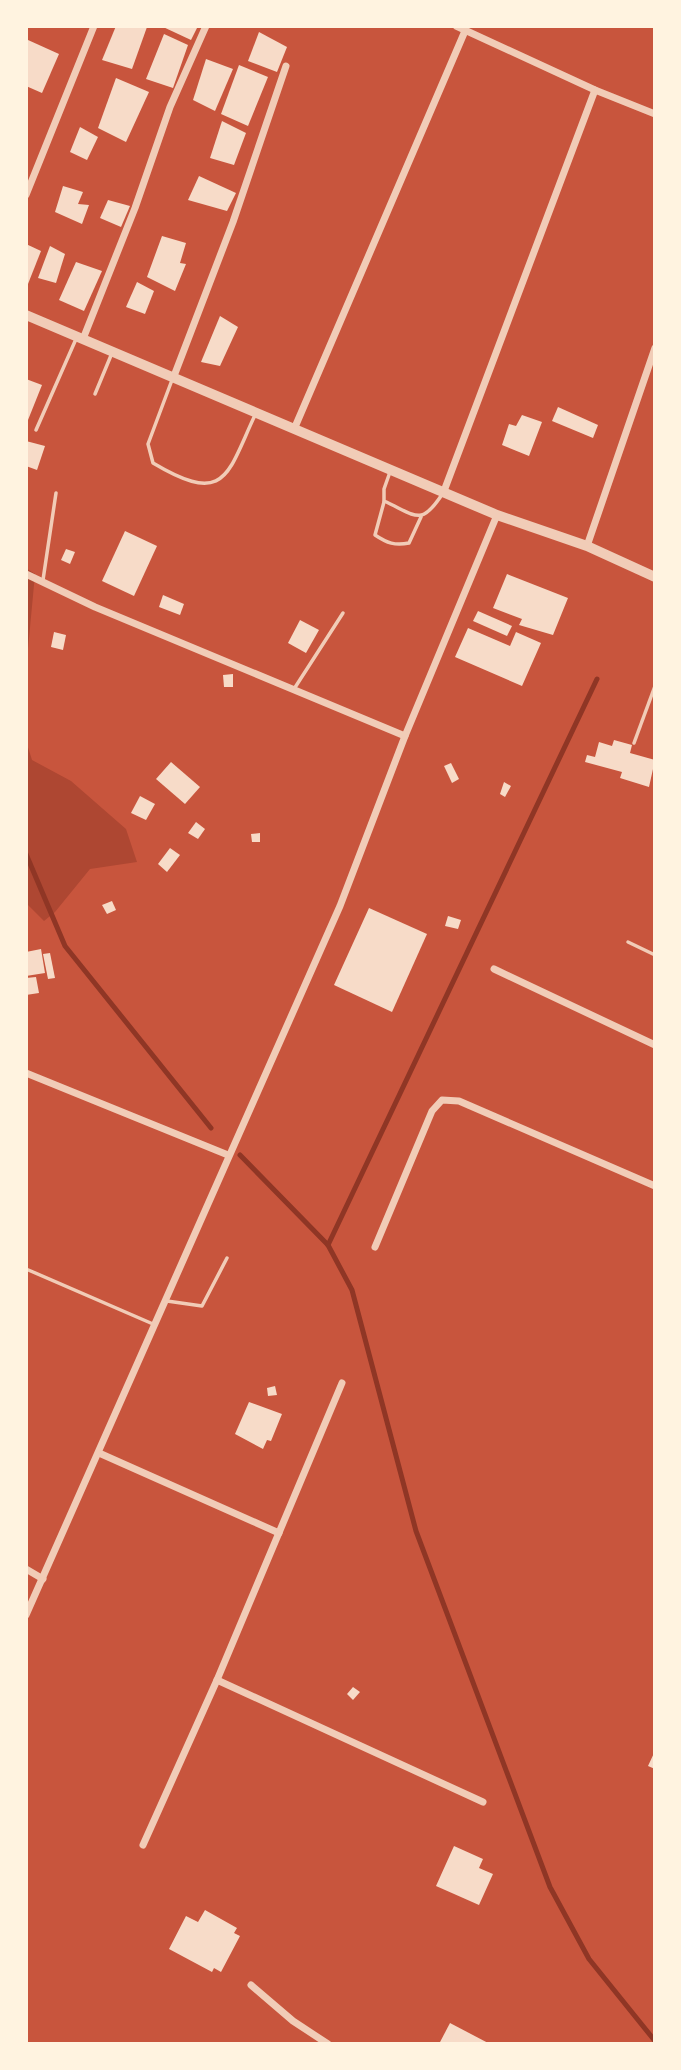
<svg xmlns="http://www.w3.org/2000/svg" width="681" height="2070" font-family="'Work Sans',sans-serif">
<style>
.green{fill:#ae4732}
.lines{fill:none;stroke-linecap:round;stroke-linejoin:round}
.stream{stroke:#8f3625;stroke-width:5}
.building{fill:#f7dbc8}
.service{stroke:#f1ccb7;stroke-width:3.5}
.minor{stroke:#f1ccb7;stroke-width:7}
.tertiary{stroke:#f1ccb7;stroke-width:10}
</style>
<rect width="100%" height="100%" fill="#c8553d"/>
<g class="green">
<polygon points="26,568 35,574 26,670"/>
<polygon points="26,741 32,760 71,781 126,829 137,862 90,869 55,912 44,921 26,903"/>
</g>
<g class="lines">
<g class="stream">
<polyline points="26,854 65,946 211,1128"/>
<polyline points="240,1155 328,1245 352,1290 416,1531 550,1887 589,1959 655,2041"/>
<polyline points="328,1245 597,679"/>
</g>
</g>
<g class="building">
<polygon points="116,26 147,27 132,69 102,60"/>
<polygon points="161,26 198,26 191,40"/>
<polygon points="259,32 287,47 277,72 248,61"/>
<polygon points="164,34 188,45 173,88 146,79"/>
<polygon points="28,40 59,54 42,93 26,86"/>
<polygon points="206,59 233,69 215,111 193,100"/>
<polygon points="239,65 268,77 248,126 221,114"/>
<polygon points="116,78 149,92 126,142 98,128"/>
<polygon points="222,121 246,133 234,165 210,158"/>
<polygon points="80,127 98,137 87,160 70,152"/>
<polygon points="199,176 236,193 227,211 188,200"/>
<polygon points="63,186 83,192 78,204 89,205 82,224 55,212"/>
<polygon points="108,200 130,206 121,227 100,218"/>
<polygon points="162,236 186,243 180,263 186,264 175,291 147,277"/>
<polygon points="26,244 41,251 26,289"/>
<polygon points="50,246 65,254 56,283 38,278"/>
<polygon points="76,262 102,271 84,311 59,300"/>
<polygon points="137,282 154,291 145,314 126,307"/>
<polygon points="220,316 238,327 220,366 201,362"/>
<polygon points="26,379 42,385 26,425"/>
<polygon points="558,407 598,425 593,438 552,421"/>
<polygon points="522,415 542,422 529,456 502,445 509,424 516,426"/>
<polygon points="26,441 45,446 37,470 26,466"/>
<polygon points="125,531 157,546 134,596 102,581"/>
<polygon points="66,549 75,552 70,564 61,560"/>
<polygon points="507,574 568,598 553,635 519,625 522,619 493,608"/>
<polygon points="163,595 184,604 180,615 159,607"/>
<polygon points="478,611 512,626 507,636 473,621"/>
<polygon points="300,620 319,630 306,653 288,643"/>
<polygon points="468,628 510,646 516,632 541,643 522,686 455,657"/>
<polygon points="54,632 66,635 63,650 51,647"/>
<polygon points="233,674 233,687 224,687 223,675"/>
<polygon points="614,740 632,745 630,753 655,760 649,787 620,778 622,772 585,762 587,755 595,757 599,742 612,746"/>
<polygon points="171,762 200,787 185,804 156,779"/>
<polygon points="451,763 459,779 452,783 444,766"/>
<polygon points="504,782 511,786 505,797 500,794"/>
<polygon points="140,796 155,804 146,820 131,813"/>
<polygon points="196,822 205,829 198,839 188,833"/>
<polygon points="260,833 260,842 252,842 251,834"/>
<polygon points="170,848 180,855 167,872 158,864"/>
<polygon points="112,901 116,910 107,914 102,905"/>
<polygon points="369,908 427,934 392,1012 334,985"/>
<polygon points="448,916 461,920 458,929 445,926"/>
<polygon points="41,949 45,973 26,976 26,952"/>
<polygon points="50,953 55,978 48,979 43,954"/>
<polygon points="36,977 39,993 26,995 26,978"/>
<polygon points="275,1386 277,1395 268,1396 267,1388"/>
<polygon points="249,1402 282,1414 271,1441 267,1440 263,1449 235,1434"/>
<polygon points="353,1687 360,1692 353,1700 347,1694"/>
<polygon points="655,1751 655,1769 648,1766"/>
<polygon points="454,1846 483,1859 479,1868 493,1874 479,1905 436,1886"/>
<polygon points="205,1910 237,1928 234,1933 240,1936 221,1972 214,1968 212,1972 169,1949 186,1916 198,1922"/>
<polygon points="450,2023 490,2044 439,2044"/>
</g>
<g class="lines">
<g class="service">
<path d="M 172,380 L 148,444 L 153,463 C 227,507 227,474 256,413"/>
<polyline points="95,394 112,353"/>
<polyline points="36,430 76,339"/>
<path d="M 390,472 L 384,489 L 384,501 C 417,516 421,527 443,493"/>
<path d="M 384,502 L 375,535 C 387,543 395,546 409,543 L 421,517"/>
<polyline points="43,580 56,493"/>
<polyline points="294,689 343,613"/>
<polyline points="634,743 655,686"/>
<polyline points="628,942 655,955"/>
<polyline points="26,1269 153,1324"/>
<polyline points="167,1301 202,1306 227,1258"/>
</g>
<g class="minor">
<polyline points="456,26 595,90 655,114"/>
<polyline points="26,195 94,26"/>
<polyline points="83,339 135,208 170,107 206,26"/>
<polyline points="174,376 233,222 286,66"/>
<polyline points="295,427 465,31"/>
<polyline points="444,491 595,90"/>
<polyline points="587,546 655,348"/>
<polyline points="26,574 95,607 405,736"/>
<polyline points="494,969 655,1045"/>
<polyline points="26,1073 228,1155"/>
<polyline points="375,1247 432,1111 442,1100 459,1101 655,1186"/>
<polyline points="99,1453 279,1533"/>
<polyline points="26,1569 43,1579"/>
<polyline points="26,1615 340,906 405,736 497,515"/>
<polyline points="217,1680 483,1802"/>
<polyline points="143,1845 217,1680 342,1383"/>
<polyline points="251,1985 293,2021 328,2044"/>
</g>
<polyline class="tertiary" points="26,315 497,515 587,546 655,577"/>
</g>
<rect width="681" height="2070" fill="none" stroke="#fff3e0" stroke-width="56"/>
</svg>
